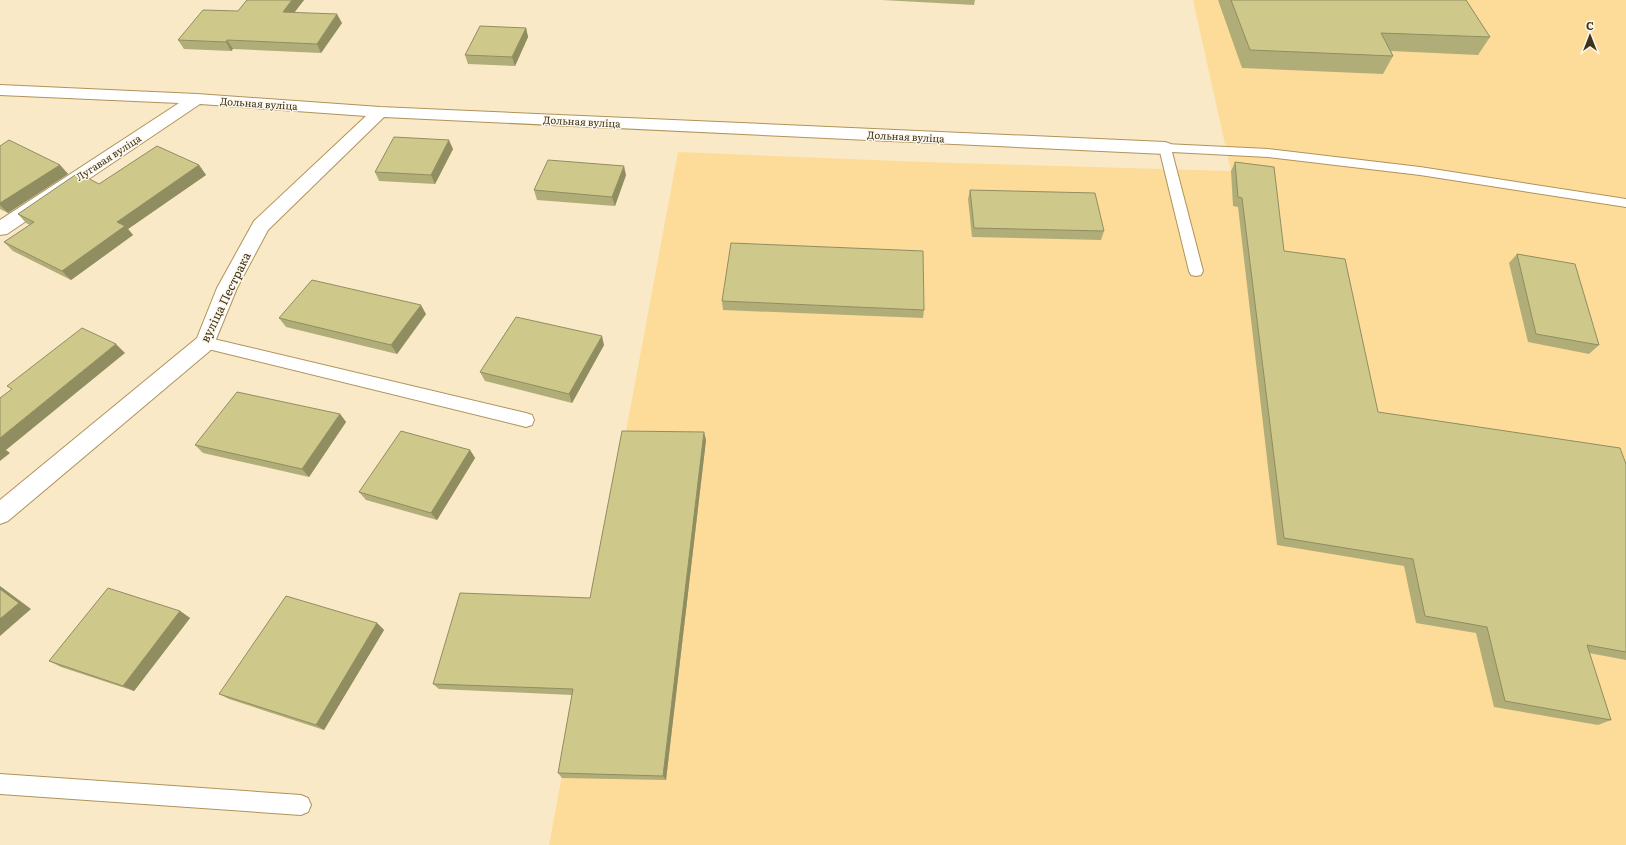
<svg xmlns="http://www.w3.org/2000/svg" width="1626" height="845" font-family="Literata,serif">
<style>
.built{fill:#fddc9a}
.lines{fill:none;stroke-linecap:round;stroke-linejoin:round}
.lane-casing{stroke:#af935b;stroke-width:2}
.street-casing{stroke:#af935b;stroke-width:2}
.lane{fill:#fff;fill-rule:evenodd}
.street{fill:#fff;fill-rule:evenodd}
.wall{fill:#b1ad78}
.shaded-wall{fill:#908d61}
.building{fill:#cec98b;stroke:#908d61}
.labels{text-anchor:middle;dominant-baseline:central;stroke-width:3;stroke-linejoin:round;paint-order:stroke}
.far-street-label{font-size:10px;fill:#3d321b;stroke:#fdf7ec}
.street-label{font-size:12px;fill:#3d321b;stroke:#fdf7ec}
</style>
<rect width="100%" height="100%" fill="#fae9c6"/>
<polygon class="built" points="1193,0 1626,0 1626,845 549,845 678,152 925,162 1231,171"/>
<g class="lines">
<defs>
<g id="lane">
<polygon points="1165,144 1268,149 1420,167 1626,199 1626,207 1420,175 1268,157 1172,152 1203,271 1201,275 1196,276 1191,275 1189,271 1159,148 1161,145"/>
<polygon points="205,337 526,413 532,415 534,420 532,425 526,427 200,347 198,343 200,339"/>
<polygon points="0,774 301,795 308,798 311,805 308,812 301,815 0,794"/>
</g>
<polygon id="street" points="0,85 197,94 380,107 1165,142 1171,144 1174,148 1171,152 1165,154 384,117 268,230 237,288 212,349 8,521 0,524 0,500 197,338 217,288 254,221 366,116 200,104 7,234 0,235 0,220 179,103 0,95"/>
</defs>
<use href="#lane" class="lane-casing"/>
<use href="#street" class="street-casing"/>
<use href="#lane" class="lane"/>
<use href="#street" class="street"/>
</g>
<g class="wall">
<polygon points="247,0 304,0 294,12 342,23 321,53 233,49 231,51 184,49 178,40 238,11"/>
<polygon points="882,0 975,0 974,5"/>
<polygon points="1218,0 1466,0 1490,37 1478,55 1391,51 1393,56 1383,74 1242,68"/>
<polygon points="526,28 528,37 515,66 468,64 465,55"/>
<polygon points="0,146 60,165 68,174 8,213 0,209"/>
<polygon points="453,149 435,184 379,181 375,172"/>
<polygon points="1235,162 1284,251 1378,412 1626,464 1626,660 1589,653 1611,720 1598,725 1494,707 1476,633 1416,623 1404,566 1277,545 1238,207 1233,206 1231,171"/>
<polygon points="199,165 206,175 128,229 133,235 71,280 13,251 4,242 30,225 26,223 18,214 99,184"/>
<polygon points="626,175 615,206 537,200 534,190"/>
<polygon points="970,190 1104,231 1101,240 972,237 968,199"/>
<polygon points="1517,254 1599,345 1589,354 1528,342 1509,263"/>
<polygon points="722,301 924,310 923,318 723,310"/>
<polygon points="426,314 397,354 286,327 279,318"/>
<polygon points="604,345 572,403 485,381 480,372"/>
<polygon points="340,414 346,422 309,477 203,453 195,445"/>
<polygon points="706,440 666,780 562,778 558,773 572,695 439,689 433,684 590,598"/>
<polygon points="470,450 475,458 437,520 366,500 359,492"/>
<polygon points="180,611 190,618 134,691 61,667 49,661"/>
<polygon points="377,623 384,630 324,730 229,699 219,694"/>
</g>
<g class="shaded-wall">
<polygon points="292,0 304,0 288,21 283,12"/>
<polygon points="337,14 342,23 321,53 317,44"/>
<polygon points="526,28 528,37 515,66 512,57"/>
<polygon points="227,40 233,49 231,51 226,42"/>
<polygon points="449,140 453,149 435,184 431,175"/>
<polygon points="60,165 68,174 8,213 0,205 0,203"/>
<polygon points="199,165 206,175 128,229 133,235 71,280 62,271 117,222"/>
<polygon points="624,166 626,175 615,206 612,197"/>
<polygon points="421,305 426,314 397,354 391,345"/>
<polygon points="602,336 604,345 572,403 569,394"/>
<polygon points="116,344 125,353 6,450 10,453 0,461 0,438"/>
<polygon points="340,414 346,422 309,477 302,469"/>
<polygon points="704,432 706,440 666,780 663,776"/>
<polygon points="470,450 475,458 437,520 431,513"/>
<polygon points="0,586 31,609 0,636"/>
<polygon points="180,611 190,618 134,691 123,686"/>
<polygon points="377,623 384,630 324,730 316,725"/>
</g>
<g class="building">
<polygon points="247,0 292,0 283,12 337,14 317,44 227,40 226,42 178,40 203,10 238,11"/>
<polygon points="1231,0 1466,0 1490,37 1381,33 1393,56 1250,50"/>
<polygon points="480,26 526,28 512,57 465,55"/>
<polygon points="394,137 449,140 431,175 375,172"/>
<polygon points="9,140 60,165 0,203 0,146"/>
<polygon points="157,146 199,165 117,222 125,226 62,271 4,242 34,222 18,214 78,173 99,184"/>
<polygon points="548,160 624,166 612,197 534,190"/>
<polygon points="1235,162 1274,167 1284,251 1345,259 1378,412 1620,448 1626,464 1626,652 1587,645 1611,720 1505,701 1487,627 1425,616 1413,559 1284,538 1242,198 1238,197"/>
<polygon points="970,190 1095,193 1104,231 974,228"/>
<polygon points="731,243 923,251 924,310 722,301"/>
<polygon points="1517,254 1575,264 1599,345 1536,334"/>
<polygon points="312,280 421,305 391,345 279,318"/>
<polygon points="516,317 602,336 569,394 480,372"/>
<polygon points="82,328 116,344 0,438 0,398 12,389 7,386"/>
<polygon points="237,392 340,414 302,469 195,445"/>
<polygon points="401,431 470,450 431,513 359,492"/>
<polygon points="622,431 704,432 663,776 558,773 573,689 433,684 460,593 590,598"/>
<polygon points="108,588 180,611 123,686 49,661"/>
<polygon points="0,589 19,603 0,619"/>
<polygon points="286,596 377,623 316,725 219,694"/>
</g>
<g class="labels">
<g class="far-street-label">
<text transform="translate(259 103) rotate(4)">Дольная вуліца</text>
<text transform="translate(582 121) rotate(3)">Дольная вуліца</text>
<text transform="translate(906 136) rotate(3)">Дольная вуліца</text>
<text transform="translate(108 157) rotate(-33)">Лугавая вуліца</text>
</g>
<g class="street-label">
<text transform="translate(225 297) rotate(-64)">вуліца Пестрака</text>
</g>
</g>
<g transform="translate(1590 36)" stroke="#fdf7ec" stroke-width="3" paint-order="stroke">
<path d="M0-3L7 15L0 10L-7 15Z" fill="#3d321b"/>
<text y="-6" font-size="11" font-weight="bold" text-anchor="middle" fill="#3d321b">С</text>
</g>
</svg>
